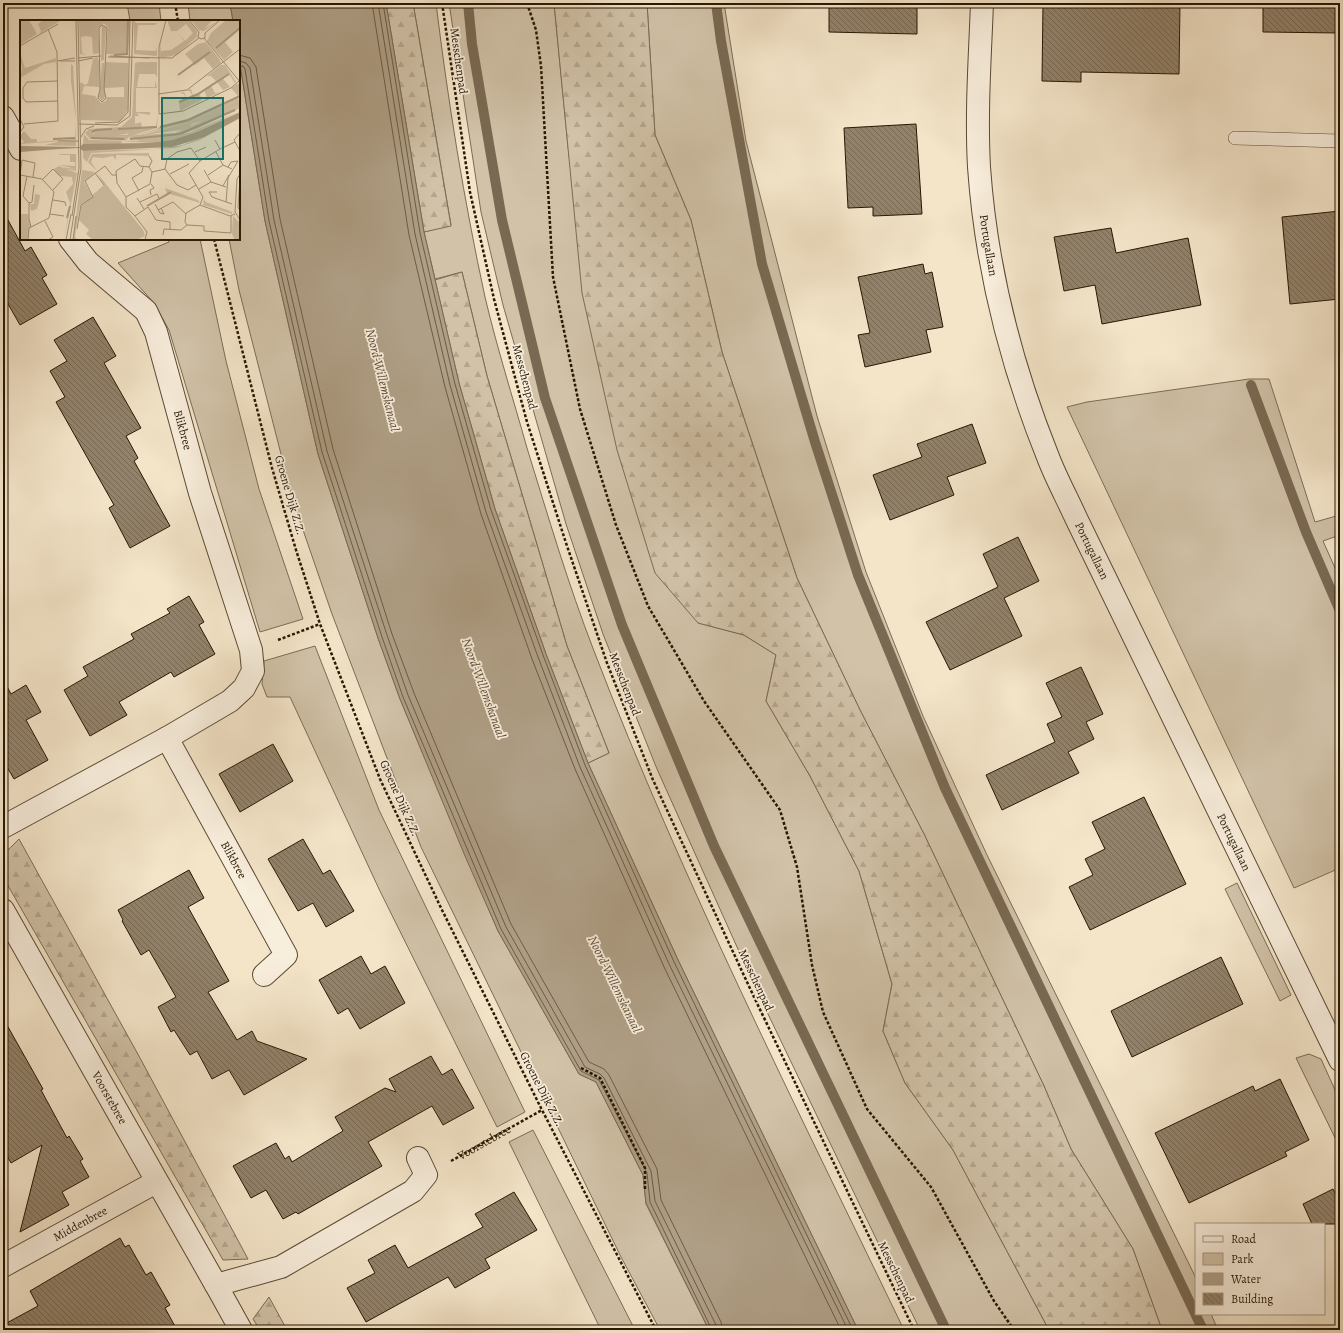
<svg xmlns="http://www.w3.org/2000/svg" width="1343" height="1333" font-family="Alegreya,serif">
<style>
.green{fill:#d1c2a8;stroke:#7c6c56}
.forest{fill:url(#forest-firs);stroke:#7c6c56}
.water{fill:#af9f86;stroke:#796952}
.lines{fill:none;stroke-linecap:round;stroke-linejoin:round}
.shore{stroke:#6c5b45;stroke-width:1}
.stream{stroke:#796952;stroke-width:10}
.building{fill:url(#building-back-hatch);stroke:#281704}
.lane-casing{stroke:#5b4a35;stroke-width:14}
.street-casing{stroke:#5b4a35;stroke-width:24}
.path{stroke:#281704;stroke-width:2.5;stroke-dasharray:3 2;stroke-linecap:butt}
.lane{stroke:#f8eedc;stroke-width:13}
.street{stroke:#f8eedc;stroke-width:22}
.labels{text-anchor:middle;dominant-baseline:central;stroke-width:3.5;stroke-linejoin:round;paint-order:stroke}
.street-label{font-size:12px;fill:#281704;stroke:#f8eedc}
.water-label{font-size:13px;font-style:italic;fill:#5e4d38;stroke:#f8eedc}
.inset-river{fill:none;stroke:#af9f86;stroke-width:2}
.inset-road{fill:none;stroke:#a2937a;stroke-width:1}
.view{fill:#0f766e;fill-opacity:0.15;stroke:#0f766e;stroke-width:2}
.inset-edge{fill:none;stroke:#281704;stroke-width:2}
</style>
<defs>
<pattern id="forest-firs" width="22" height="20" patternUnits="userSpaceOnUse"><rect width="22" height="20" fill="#d1c2a8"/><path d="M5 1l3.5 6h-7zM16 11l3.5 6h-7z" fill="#b3a68f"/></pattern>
<pattern id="building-back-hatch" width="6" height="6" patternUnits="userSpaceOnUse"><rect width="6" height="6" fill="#92826a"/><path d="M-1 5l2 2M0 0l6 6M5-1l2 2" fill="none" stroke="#776955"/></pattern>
</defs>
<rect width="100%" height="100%" fill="#f4e5c9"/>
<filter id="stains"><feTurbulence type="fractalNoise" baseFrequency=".005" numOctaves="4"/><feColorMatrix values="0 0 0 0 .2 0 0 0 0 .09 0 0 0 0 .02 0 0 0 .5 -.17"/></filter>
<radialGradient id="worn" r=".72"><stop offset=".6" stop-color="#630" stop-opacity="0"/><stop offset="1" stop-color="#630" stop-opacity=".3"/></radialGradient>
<g class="green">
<polygon points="127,3 159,3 161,21 130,21"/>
<polygon points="188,3 230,3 233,21 190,21"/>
<path d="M 413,3 L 436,3 C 448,102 464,200 485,297 C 497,348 513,398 527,448 C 548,516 568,584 594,651 C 683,883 796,1106 904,1330 L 858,1330 L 679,962 L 588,763 L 609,753 L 567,646 L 487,376 L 462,272 L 435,279 L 424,232 L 451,225 Z"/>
<polygon points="449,3 554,3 569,156 698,623 744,635 776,655 766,701 810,776 859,871 892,984 883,1031 905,1083 953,1150 1049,1330 920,1330 755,987 657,769 603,634 566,524 503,305 481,212"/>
<polygon points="647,3 724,3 746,141 817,416 866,572 923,716 987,855 1193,1272 1196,1279 1196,1314 1211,1314 1218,1330 1162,1330 1133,1249 1071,1149 1044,1086 924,834 860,710 797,578 722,352 691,220 655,135"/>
<polygon points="239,58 265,221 318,454 378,638 400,699 498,931 579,1074 596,1082 643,1175 646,1204 709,1330 660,1330 621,1257 421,847 332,614 293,501 239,290 229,239 239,239"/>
<polygon points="168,239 200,239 226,361 259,489 303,619 260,632 169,330 154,303 118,263 169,242"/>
<polygon points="1249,379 1269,379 1315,522 1340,515 1340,535 1323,541 1340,579 1340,868 1294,888 1067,407 1087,402"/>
<polygon points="315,646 379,810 525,1112 497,1127 379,889 290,697 267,697 262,684 264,661"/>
<polygon points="1237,883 1291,995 1280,1001 1225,889"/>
<polygon points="1309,1054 1321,1059 1340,1101 1340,1148 1296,1058"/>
<polygon points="533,1130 635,1330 601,1330 509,1142"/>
</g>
<g class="forest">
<polygon points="386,3 413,3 451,226 424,232"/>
<polygon points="554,3 647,3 655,135 691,220 722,352 797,578 860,710 924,834 1044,1086 1071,1149 1133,1249 1162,1330 1049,1330 953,1150 905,1083 883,1031 892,984 859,871 810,776 766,701 776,655 744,635 698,623 655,573 617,450 582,293"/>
<polygon points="462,272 487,376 567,646 609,753 588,763 546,654 495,509 459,383 435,280"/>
<polygon points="19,839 140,1058 248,1259 223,1260 3,877 3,855"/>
<polygon points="269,1297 287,1330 260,1330 253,1319"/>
</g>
<polygon class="water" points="230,3 386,3 424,232 459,383 495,509 546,654 588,763 679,962 858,1330 709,1330 646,1203 643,1175 596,1082 579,1074 498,931 465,856 400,699 378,638 318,454 265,221 239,58 239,21 233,21"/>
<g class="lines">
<g class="shore">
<polyline points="372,3 409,235 445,387 481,514 532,659 575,769 665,969 841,1330"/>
<polyline points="378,3 415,234 450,385 486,512 538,657 580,767 670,966 848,1330"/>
<polyline points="383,3 420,233 455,384 491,510 543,655 585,765 675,964 853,1330"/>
<polyline points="239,55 250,58 256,67 280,219 333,449 392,634 414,693 511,924 589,1062 604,1069 609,1075 657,1169 661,1200 721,1322 723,1330"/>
<polyline points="239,61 246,63 250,68 274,220 327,451 387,635 408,695 506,927 585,1067 600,1074 604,1078 651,1171 655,1201 716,1325 717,1330"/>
<polyline points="239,66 243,66 245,69 269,221 322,452 382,637 403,697 501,929 581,1071 599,1080 647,1173 650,1202 712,1330"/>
</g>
<g class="stream">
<polyline points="468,3 472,44 502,220 545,398 622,625 714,846 946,1330"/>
<polyline points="716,3 721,41 762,264 815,442 858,575 945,788 1203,1330"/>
<polyline points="1251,385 1306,532 1340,611"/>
</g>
</g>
<g class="building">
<polygon points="829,3 917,3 917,34 829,32"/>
<polygon points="1043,3 1180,3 1179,74 1081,72 1081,82 1042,81"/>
<polygon points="1263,3 1340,3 1340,33 1263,32"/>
<polygon points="916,124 922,214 873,216 873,207 848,208 844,128"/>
<polygon points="3,211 25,251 31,247 47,275 42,278 57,304 20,325 3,295"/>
<polygon points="1340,211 1340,299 1290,304 1282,217"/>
<polygon points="1111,228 1116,253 1188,238 1201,305 1102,324 1095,285 1064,291 1054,237"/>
<polygon points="923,264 925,274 932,272 943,327 926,330 931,352 865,367 858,335 870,333 858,277"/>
<polygon points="93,317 116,356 104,363 141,428 126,436 138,458 134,461 170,526 130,548 109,508 114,505 56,402 65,397 50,371 67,361 54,340"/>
<polygon points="972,424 986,463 947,477 954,495 890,520 873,475 922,457 917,444"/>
<polygon points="1018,537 1039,581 1004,598 1022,636 950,670 926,622 998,587 983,554"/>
<polygon points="189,596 204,622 199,625 215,654 174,677 171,672 119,702 127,715 90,736 64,690 88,676 83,667 134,639 131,634 170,613 167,609"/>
<polygon points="1081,667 1103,714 1086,722 1094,739 1068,752 1079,773 1002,810 986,775 1055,742 1047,724 1062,717 1046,683"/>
<polygon points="3,679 11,694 26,685 41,712 26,720 48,760 14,779 3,760"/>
<polygon points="273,744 293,781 240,812 219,774"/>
<polygon points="1144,797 1186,884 1090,930 1069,887 1093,875 1085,859 1105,849 1092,822"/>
<polygon points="303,839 323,874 330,870 354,911 326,927 313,903 298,911 268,859"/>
<polygon points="189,870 204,898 188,907 229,981 208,992 237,1040 252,1031 257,1041 307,1059 244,1095 229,1070 212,1079 197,1051 190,1055 174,1030 171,1032 158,1007 176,997 149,950 141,955 122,921 123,920 118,910"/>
<polygon points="361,956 371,974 385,966 405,1003 360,1029 348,1008 338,1014 319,980"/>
<polygon points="1221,957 1243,1004 1132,1057 1111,1011"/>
<polygon points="3,1018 43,1089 41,1090 67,1138 69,1136 83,1159 80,1161 89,1177 62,1192 69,1205 20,1232 42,1145 11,1163 3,1148"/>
<polygon points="431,1056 442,1075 452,1069 474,1108 443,1125 432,1106 368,1142 382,1166 298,1214 296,1212 283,1219 266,1190 251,1198 233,1166 276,1143 285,1159 289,1156 292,1162 343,1131 335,1117 385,1088 396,1092 389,1079"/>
<polygon points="1280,1079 1309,1140 1285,1152 1287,1156 1189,1203 1155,1133 1253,1086 1255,1091"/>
<polygon points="1333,1189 1340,1203 1340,1224 1312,1224 1303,1204"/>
<polygon points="514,1192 537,1230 485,1259 490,1268 455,1288 448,1277 366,1322 347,1288 375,1273 368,1260 395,1245 408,1268 483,1227 475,1214"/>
<polygon points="120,1238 125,1247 129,1245 146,1275 151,1272 170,1305 165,1308 177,1330 3,1330 3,1325 38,1306 30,1291"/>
</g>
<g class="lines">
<defs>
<polyline id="lane" points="1235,138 1340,141"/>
<g id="street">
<path id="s2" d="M 982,3 C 980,57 976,112 979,167 C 986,266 1011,365 1048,457 C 1056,478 1067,498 1076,518 L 1340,1060"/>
<polyline points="3,117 21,149"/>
<path id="s3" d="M 167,738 L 286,955 L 264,975"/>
<polyline points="3,827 167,738 230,701 244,688 253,671 251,650 200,493 156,332 146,311 88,262 70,239"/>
<path id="s4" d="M 3,910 L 216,1285 L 281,1267 L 413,1191 L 426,1175 L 418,1158"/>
<path id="s5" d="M 3,1266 L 156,1182"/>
<polyline points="216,1285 241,1330"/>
</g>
</defs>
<use href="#lane" class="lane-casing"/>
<use href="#street" class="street-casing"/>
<g class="path">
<polyline points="175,3 178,21"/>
<polyline points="442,3 470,192 494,299 527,422 566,543 607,663 653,780 754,997 914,1330"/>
<polyline points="527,3 536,30 541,66 553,277 580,409 616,525 648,606 704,701 780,810 797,867 812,965 823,1012 867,1109 931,1187 994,1301 1014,1330"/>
<polyline points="214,239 272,468 296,550 320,624 380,779 442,910 542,1110 656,1330"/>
<polyline points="278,640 320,624"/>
<polyline points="581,1068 600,1078 645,1168 645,1191"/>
<path id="s1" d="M 451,1161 L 542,1110"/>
</g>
<use href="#lane" class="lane"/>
<use href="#street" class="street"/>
</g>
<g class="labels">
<g class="street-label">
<text transform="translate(459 61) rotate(82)">Messchenpad</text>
<text stroke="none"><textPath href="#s2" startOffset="243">Portugallaan</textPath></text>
<text transform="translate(525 377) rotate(75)">Messchenpad</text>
<text transform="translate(183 430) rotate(75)">Blikbree</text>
<text transform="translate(290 495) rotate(74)">Groene Dijk Z.Z.</text>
<text stroke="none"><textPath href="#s2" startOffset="567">Portugallaan</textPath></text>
<text transform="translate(625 684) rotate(69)">Messchenpad</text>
<text transform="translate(400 798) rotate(66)">Groene Dijk Z.Z.</text>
<text stroke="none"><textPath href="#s2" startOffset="891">Portugallaan</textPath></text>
<text stroke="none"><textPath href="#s3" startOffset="139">Blikbree</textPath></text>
<text transform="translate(756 980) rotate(65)">Messchenpad</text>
<text transform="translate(542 1089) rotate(63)">Groene Dijk Z.Z.</text>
<text stroke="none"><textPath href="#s4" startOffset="216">Voorstebree</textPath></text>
<text stroke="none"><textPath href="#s1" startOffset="38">Voorstebree</textPath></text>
<text stroke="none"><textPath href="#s5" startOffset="88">Middenbree</textPath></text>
<text transform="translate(896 1272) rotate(64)">Messchenpad</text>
</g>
<g class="water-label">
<text transform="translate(383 380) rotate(76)">Noord-Willemskanaal</text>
<text transform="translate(484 688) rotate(70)">Noord-Willemskanaal</text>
<text transform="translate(615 984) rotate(64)">Noord-Willemskanaal</text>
</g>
</g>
<g transform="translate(20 20)">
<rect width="220" height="220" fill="#f4e5c9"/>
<path d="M 0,0 L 9,0 L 17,14 L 0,25 ZM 23,0 L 39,0 L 40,1 L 19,14 L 21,11 L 18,4 ZM 59,0 L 110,0 L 108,35 L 86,34 L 88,8 L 84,3 L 78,8 L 80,33 L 73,34 L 72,17 L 66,16 L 61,17 L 62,33 L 66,35 L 60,34 ZM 114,0 L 116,3 L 137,3 L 135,5 L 118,5 L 116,30 L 136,31 L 137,27 L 137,36 L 114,34 ZM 147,0 L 168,0 L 177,11 L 177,17 L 156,35 L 141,38 L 140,36 L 141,19 L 141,31 L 151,30 L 164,21 L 159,14 L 165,21 L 173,13 L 166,4 L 157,11 L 151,11 ZM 171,0 L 193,0 L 184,9 L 199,0 L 184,11 L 179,10 ZM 206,0 L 220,0 L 220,9 L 205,22 L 213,32 L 204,40 L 187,21 L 191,13 ZM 82,6 L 86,8 L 84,40 L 81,41 ZM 186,22 L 200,40 L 201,43 L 193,49 L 184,38 L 175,45 L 165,34 L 178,24 ZM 36,30 L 36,42 L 24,44 L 0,58 L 2,49 L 0,33 L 5,48 L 36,38 ZM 77,37 L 80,42 L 79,67 L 64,66 L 62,74 L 75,76 L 81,83 L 86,81 L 87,77 L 104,77 L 104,67 L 85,68 L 85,42 L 108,43 L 108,90 L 100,101 L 61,100 L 59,66 L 61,62 L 65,65 L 68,63 L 73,39 ZM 119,42 L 137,42 L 137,57 L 135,54 L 119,54 L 117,67 L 135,67 L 135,60 L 137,68 L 116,68 L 116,92 L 130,92 L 130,95 L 117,93 L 119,96 L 115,96 L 115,104 L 121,102 L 122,107 L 136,106 L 138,94 L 137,108 L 110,116 L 106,120 L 70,119 L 65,113 L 69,109 L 101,107 L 112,97 L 115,43 ZM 98,111 L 98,115 L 125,111 L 108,117 L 72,114 L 76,111 ZM 82,43 L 84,43 L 85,77 L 82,81 L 79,77 ZM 51,44 L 53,46 L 56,100 L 51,61 ZM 201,45 L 205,45 L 216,62 L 215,63 L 209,54 L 203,59 L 210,67 L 203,70 L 197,62 L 191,66 L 195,73 L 200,72 L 187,78 L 184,69 L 196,61 L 191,56 L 187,56 ZM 217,64 L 220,64 L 218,80 L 168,103 L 116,115 L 155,113 L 215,86 L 220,88 L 177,109 L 153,117 L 171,112 L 218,92 L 177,112 L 152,120 L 128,123 L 102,121 L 101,124 L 63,124 L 64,114 L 69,120 L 120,121 L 109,118 L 112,116 L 137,109 L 139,107 L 168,100 L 218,76 L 211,68 ZM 171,69 L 173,76 L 179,73 L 182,80 L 160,91 L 159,81 L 166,79 L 164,74 L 160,73 L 164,72 L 167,79 L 172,75 L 170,71 L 166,71 ZM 220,98 L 180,120 L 155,128 L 71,133 L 67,142 L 63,138 L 63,131 L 135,129 L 163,125 ZM 55,101 L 56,120 L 0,124 L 4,122 L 0,117 L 4,111 L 11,119 L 17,119 L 17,122 L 55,119 ZM 56,121 L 56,126 L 25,125 L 38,122 ZM 129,133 L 129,136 L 96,135 L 96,140 L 93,136 L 83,138 L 73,137 L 71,142 L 77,151 L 68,142 L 72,134 ZM 40,134 L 56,134 L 56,151 L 40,147 L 56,149 L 39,145 L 55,146 L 55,142 L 50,142 L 50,135 L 40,135 L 39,142 ZM 39,146 L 57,153 L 44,220 L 50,183 L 46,172 L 53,164 L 52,157 L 40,156 L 34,149 ZM 62,150 L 75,152 L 64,162 L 72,176 L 60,185 L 55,216 L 57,220 L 53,220 ZM 77,153 L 123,210 L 125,216 L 116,220 L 73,220 L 66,214 L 69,210 L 59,200 L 61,185 L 84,165 ZM 145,168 L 178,180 L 180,183 L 150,174 L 126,187 L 147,174 ZM 15,174 L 20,175 L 19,182 L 17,189 L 11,191 L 10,184 L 14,184 ZM 184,179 L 186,182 L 212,192 L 212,194 L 183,185 ZM 213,196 L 220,203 L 220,220 L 215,220 L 212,214 ZM 6,198 L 5,220 L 0,220 L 0,199 Z" fill="#d1c2a8" fill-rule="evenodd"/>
<path d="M 220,79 L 220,88 L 215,86 L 191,98 L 172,104 L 168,109 L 116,116 L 168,103 ZM 76,111 L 98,111 L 98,115 L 107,115 L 112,111 L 125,111 L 109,117 L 73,115 ZM 0,194 L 8,194 L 10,206 L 7,220 L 5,220 L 5,199 L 0,199 Z" fill="#d1c2a8"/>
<path d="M 220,92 L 220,98 L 184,117 L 152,127 L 63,131 L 60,128 L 39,129 L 0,132 L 0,126 L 60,127 L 63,124 L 128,123 L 152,120 L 177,112 Z" fill="#af9f86"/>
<path class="inset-river" d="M 196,28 L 220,8M 94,35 L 107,34 L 108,0M 158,55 L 190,32M 159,82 L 178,74 L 209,54M 140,107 L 168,100 L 220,76M 98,109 L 137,107M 72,112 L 76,110 L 92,109M 71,118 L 104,119M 33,119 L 55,118M 110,119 L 160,114 L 215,90M 127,186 L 151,172M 47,198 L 50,186"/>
<path class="inset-road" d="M 146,0 L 139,27 L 139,94 L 163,91 L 211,68 L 219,61M 169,0 L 179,12M 82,5 L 87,8 L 84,69 L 86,78 L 82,82 L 78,78 L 80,69 L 79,8 ZM 179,12 L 178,17 L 181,19 L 185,18 L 185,13M 185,13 L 200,0M 184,18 L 220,62M 0,26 L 38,4M 90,36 L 129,38M 88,37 L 152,38 L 179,18M 58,38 L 81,36M 37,41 L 55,38M 40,41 L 55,41M 58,41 L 73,38M 38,61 L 7,62 L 3,68 L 3,78 L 6,82 L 38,81M 138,74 L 167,70 L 220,29M 0,99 L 4,107 L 0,112M 75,103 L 99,102 L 108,92 L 110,0M 4,104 L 38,101 L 37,32 L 28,9M 59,104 L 97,105 L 110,96 L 113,0M 220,113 L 214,120 L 220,131M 61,117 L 66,109 L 74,106M 38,121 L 58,121M 200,129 L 215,122M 175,132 L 186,127M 196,132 L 203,145 L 212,149M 129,147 L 132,141 L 129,136M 145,149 L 147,139 L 157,132 L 171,128 L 180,141M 184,150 L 191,162M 132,152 L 145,149 L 157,165 L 168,170 L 176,165M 75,153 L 84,165M 150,154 L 169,144M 220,154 L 217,159 L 215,192 L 220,200M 0,155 L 22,159 L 34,172 L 29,198 L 9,208 L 8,220M 0,155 L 2,140 L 15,143 L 13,157M 188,155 L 203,145M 7,156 L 3,176 L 9,183 L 9,199 L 11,207M 220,159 L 218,188 L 220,190M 22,160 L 33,149 L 43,159 L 33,170M 131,164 L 134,168 L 130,170 L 131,175M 203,166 L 209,155M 179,169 L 191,162 L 206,167M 119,171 L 112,158 L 122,152 L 123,147M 197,172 L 189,172 L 192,177 L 212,184M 106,177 L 97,163 L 96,151 L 115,139 L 120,146 L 129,147 L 132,152 L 130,164 L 106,177 L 106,187 L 115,196M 117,178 L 124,189M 33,180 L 45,182 L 46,186M 120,182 L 137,174 L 139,178M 206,182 L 208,158 L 218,141 L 211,142 L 208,147M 9,183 L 12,182 L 14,165M 135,184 L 140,193 L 144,194 L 141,188M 180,185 L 183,177 L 169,153 L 180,141 L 200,129 L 195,120M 138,190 L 153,182 L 166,194M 30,194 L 44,196M 52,196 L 59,148 L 56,0M 115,196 L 128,187 L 136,200 L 150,202 L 150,210M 115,196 L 127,212 L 125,220M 25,201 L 33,217 L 28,220M 167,205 L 165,202 L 166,193 L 180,185 L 210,196 L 215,194M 167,205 L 184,206 L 184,211 L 211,213 L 211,196M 57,209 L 61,185 L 73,177 L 65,161 L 85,146 L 92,155 L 96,155M 143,215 L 144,209 L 161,210 L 167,205M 46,220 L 51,194M 50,220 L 61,148 L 58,0M 53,220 L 56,196"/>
<path class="view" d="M 142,78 L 203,78 L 203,139 L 142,139 Z"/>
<rect width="220" height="220" class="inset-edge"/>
</g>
<rect width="1343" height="1333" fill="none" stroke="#f4e5c9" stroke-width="16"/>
<rect x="4" y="4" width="1335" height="1325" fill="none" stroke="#281704" stroke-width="2"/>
<rect x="8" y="8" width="1327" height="1317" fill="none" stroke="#281704"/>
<rect x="1195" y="1223" width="130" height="92" fill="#f8eedc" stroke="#a59886"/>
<rect x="1203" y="1236" width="20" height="6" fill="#f8eedc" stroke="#a59886"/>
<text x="1231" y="1243" font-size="12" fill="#281704">Road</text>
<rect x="1203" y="1253" width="20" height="12" fill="#d1c2a8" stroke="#a59886"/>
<text x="1231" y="1263" font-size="12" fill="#281704">Park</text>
<rect x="1203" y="1273" width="20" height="12" fill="#af9f86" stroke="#a59886"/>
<text x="1231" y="1283" font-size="12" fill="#281704">Water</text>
<rect x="1203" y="1293" width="20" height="12" fill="url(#building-back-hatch)" stroke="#a59886"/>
<text x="1231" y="1303" font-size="12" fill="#281704">Building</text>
<rect width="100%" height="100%" filter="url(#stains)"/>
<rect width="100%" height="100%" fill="url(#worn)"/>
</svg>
